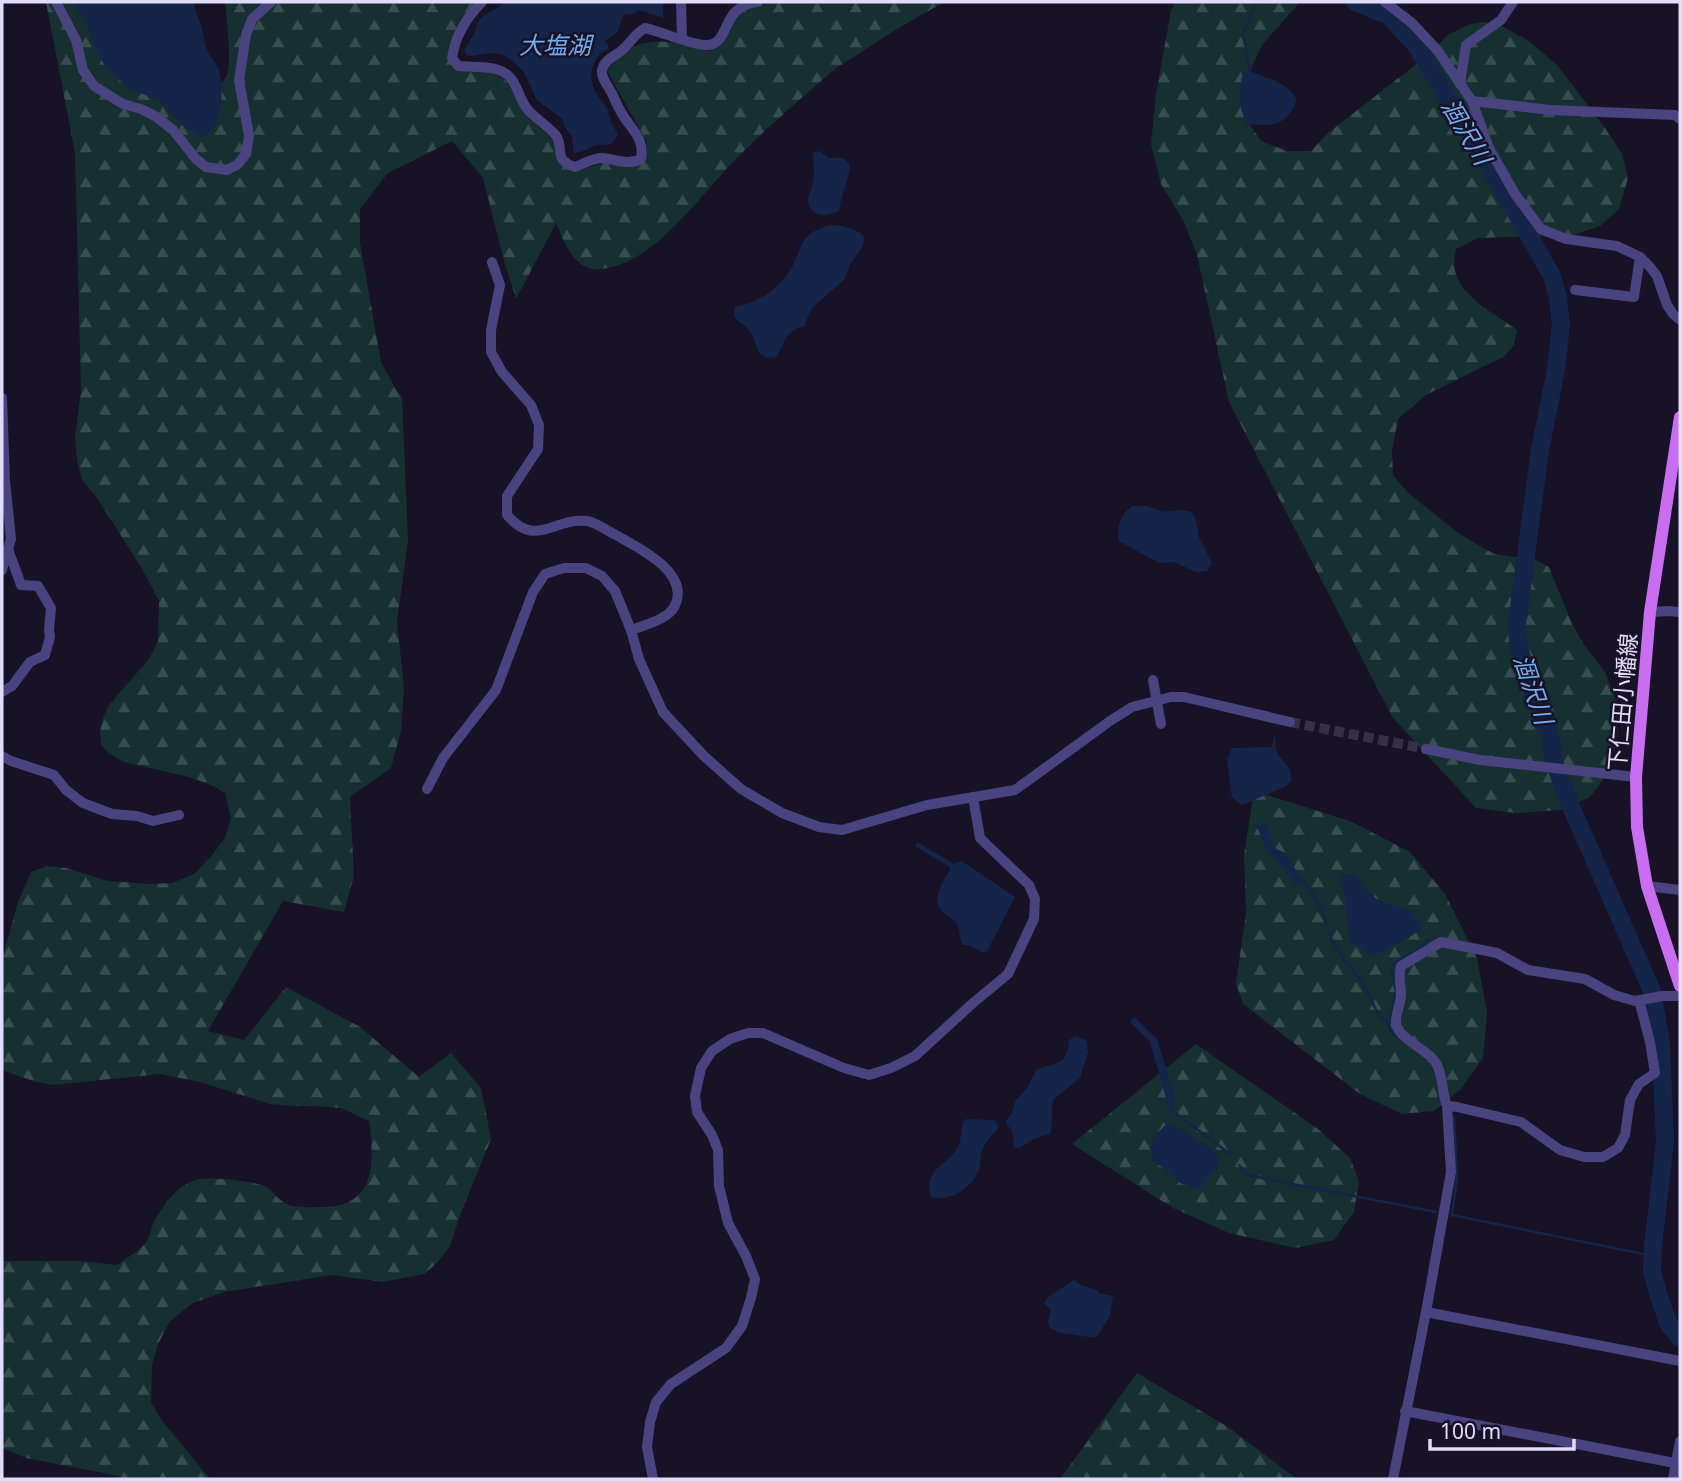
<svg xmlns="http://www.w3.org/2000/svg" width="1682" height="1481" font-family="'Noto Sans','Noto Sans JP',sans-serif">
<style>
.forest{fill:url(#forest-firs)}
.water{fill:#142549}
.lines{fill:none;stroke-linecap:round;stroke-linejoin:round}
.stream{stroke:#142549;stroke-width:2.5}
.river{stroke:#142549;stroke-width:18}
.minor-tunnel{stroke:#353046;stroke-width:10;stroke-dasharray:10 5;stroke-linecap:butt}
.minor{stroke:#494380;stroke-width:10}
.major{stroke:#c96ef0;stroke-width:12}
.minor-bridge{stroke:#494380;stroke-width:10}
.labels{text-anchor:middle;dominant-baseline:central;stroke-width:5;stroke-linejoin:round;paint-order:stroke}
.street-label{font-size:23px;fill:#e2dcfb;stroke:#171226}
.water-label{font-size:24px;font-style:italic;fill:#75aef0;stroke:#171226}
</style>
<defs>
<pattern id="forest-firs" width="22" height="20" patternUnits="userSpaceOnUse" patternTransform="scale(1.75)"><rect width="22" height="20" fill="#162f30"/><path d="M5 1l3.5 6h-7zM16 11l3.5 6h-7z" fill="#384d4f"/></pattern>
</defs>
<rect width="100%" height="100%" fill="#171226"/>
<g class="forest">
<path d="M 46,2 L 105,2 L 207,89 C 214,86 222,84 226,77 C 233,65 226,17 225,2 L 476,2 L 449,45 L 448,60 L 457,69 L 495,73 L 509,83 L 531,120 L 552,139 L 561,165 L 575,172 L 602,163 L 645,163 L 647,142 L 607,71 C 633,32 670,39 708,51 L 720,44 L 738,13 L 762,2 L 945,2 C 916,17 890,33 863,51 C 851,59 838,66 828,75 C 796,103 763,131 734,161 C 698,198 654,264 601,269 C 574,272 564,242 556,223 L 516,299 L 504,261 L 483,178 L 452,141 L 388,173 L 360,209 L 360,243 L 381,362 L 395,388 L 402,397 L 408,541 L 397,622 L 404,688 L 401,731 L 391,768 L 350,797 L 354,876 L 344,912 L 283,901 L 208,1031 L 244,1040 L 286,987 L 360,1027 L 419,1077 L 451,1053 L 481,1088 L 491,1139 L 459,1218 L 450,1246 L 437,1263 L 424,1274 L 383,1282 L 332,1275 L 224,1292 L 193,1303 L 170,1321 L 158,1344 L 152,1365 L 151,1402 L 160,1418 L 210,1479 L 123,1479 L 118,1476 L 26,1458 L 2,1448 L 2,1261 L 81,1261 L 117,1265 C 125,1259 141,1250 146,1242 C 150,1236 151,1228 154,1222 C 164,1204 178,1183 200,1179 C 212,1177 253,1181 264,1186 C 273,1190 279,1202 289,1205 C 299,1208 311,1207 321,1207 C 376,1208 375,1162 369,1121 L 341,1108 L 315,1106 L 291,1106 L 270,1104 L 200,1082 L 160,1074 L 53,1085 L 33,1081 L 2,1070 L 2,959 L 18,902 L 31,872 L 47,866 L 66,868 L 108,881 L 151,884 L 172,883 L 194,874 L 213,854 L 225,838 L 231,818 L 225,793 L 211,785 L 189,777 L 124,762 L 108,753 L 101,744 L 100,732 L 103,718 L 109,705 L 149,659 L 158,641 L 159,601 L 141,567 L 97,498 L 82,480 L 77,460 L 75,438 L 81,391 L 75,153 Z"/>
<path d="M 1175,2 L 1300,2 L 1262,45 L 1242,89 L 1244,116 L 1261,141 L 1287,151 L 1311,151 L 1328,133 L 1428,55 L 1448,35 L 1468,25 L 1481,22 L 1500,25 L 1529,41 L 1557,65 L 1605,128 L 1622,154 L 1628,178 L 1619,209 L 1600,226 L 1573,235 L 1478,238 L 1456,249 C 1455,256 1453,264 1455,271 C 1462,299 1496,314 1517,330 L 1514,345 L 1505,356 L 1426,395 L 1398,419 L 1392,451 L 1393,475 L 1408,493 L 1461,535 L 1494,554 L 1536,560 L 1549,567 L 1572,624 L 1585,646 L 1605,672 L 1617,703 L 1618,735 L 1608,773 L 1590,797 L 1560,810 L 1516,813 L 1476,808 L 1393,718 L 1229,402 L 1197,255 L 1184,222 L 1161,184 L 1151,144 L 1156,94 L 1171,11 Z"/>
<polygon points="1254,791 1350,821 1410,852 1445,894 1477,958 1487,1013 1483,1058 1461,1089 1434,1111 1402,1114 1360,1094 1243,1004 1236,983 1246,914 1244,855"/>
<polygon points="1196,1044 1318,1129 1350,1158 1359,1181 1354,1212 1334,1240 1295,1248 1229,1233 1173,1208 1072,1144"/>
<polygon points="1137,1373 1228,1427 1297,1479 1060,1479"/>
</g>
<g class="water">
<path d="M 72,2 L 194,2 C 195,11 199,19 202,28 C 204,35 204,43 207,50 C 210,58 219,65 220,74 C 223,94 224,131 200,136 L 184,126 L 160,102 L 126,86 L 106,68 L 95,48 L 86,21 Z"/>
<path d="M 505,2 L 663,2 L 663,18 L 639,10 L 632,14 L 623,15 L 618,32 L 605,41 L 609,47 L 609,49 C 591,56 587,77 596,93 C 598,98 604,102 606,107 C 610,116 610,123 618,133 L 613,142 L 608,145 C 593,142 589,151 575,153 L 573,151 L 572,136 L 565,128 L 562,119 L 537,100 L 524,72 L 520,68 L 509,58 L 500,54 L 491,53 L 472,56 L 467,55 L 464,51 C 467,44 470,41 473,35 C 477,27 477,20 485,15 C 493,9 497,10 505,2 Z"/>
<path d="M 1250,71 C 1266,78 1289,83 1297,100 C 1286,127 1273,126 1247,124 C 1238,106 1238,92 1243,73 Z"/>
<path d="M 819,151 L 829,158 L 844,158 L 850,165 C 849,181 841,194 839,211 C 828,217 810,218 808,201 C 807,198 810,192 811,190 C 814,178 816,168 812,157 L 814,152 Z"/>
<path d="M 830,225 C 841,225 854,228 863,235 L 864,241 L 861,249 L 850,264 L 845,279 L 813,307 L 808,316 L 805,326 C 779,334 789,341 775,358 C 753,358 759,345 750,331 C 746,325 738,323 734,316 L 735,307 C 758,303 781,288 792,267 C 804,243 800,234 830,225 Z"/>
<path d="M 1132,506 L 1147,506 L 1164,512 L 1180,510 L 1192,512 L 1196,520 L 1199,537 L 1212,563 L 1207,571 L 1196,572 L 1174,562 L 1159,563 L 1119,541 C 1117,525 1120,516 1132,506 Z"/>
<path d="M 1275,736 C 1276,742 1275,749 1278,754 C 1286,767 1292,765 1291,782 L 1284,787 L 1242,805 L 1232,798 L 1227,759 L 1232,748 L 1271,747 Z"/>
<polygon points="1266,822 1275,848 1283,852 1305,882 1298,887 1268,852 1256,825"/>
<path d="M 917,842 L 954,864 L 962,861 L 1015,897 L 986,953 C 977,952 974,944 963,945 C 958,938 961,931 957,924 C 954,919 948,916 944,913 C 929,901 943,882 951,868 L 915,846 Z"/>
<path d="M 1355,874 C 1361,882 1367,894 1377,899 C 1398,910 1411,901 1422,928 L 1413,935 L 1372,957 L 1350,941 C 1345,920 1349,901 1340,882 L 1342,875 Z"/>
<polygon points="1134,1017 1157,1039 1175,1098 1174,1112 1170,1112 1150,1042 1130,1022"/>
<path d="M 1076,1036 L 1087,1041 L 1088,1053 L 1080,1078 L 1053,1100 C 1051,1112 1053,1123 1050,1134 L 1034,1139 L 1019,1148 L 1014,1147 L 1012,1130 L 1007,1125 L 1006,1121 L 1012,1113 L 1015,1101 L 1027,1088 L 1037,1069 C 1059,1062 1067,1065 1069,1040 Z"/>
<path d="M 966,1119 L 994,1120 L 997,1123 L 998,1128 C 993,1135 985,1142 982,1151 C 980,1156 981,1162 980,1167 C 974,1186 951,1203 931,1197 C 923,1167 949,1166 958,1146 C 963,1137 959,1127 966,1119 Z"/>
<path d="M 1167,1124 L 1174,1125 L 1212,1149 L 1219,1158 L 1219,1166 L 1199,1189 L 1180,1183 L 1165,1169 L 1153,1161 C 1148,1141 1152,1137 1167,1124 Z"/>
<polygon points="1074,1280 1083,1286 1098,1290 1099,1293 1113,1296 1110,1316 1096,1338 1060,1333 1049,1327 1048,1322 1051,1310 1044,1303 1047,1298"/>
</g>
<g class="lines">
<g class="stream">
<polyline points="1250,71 1243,33 1257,2"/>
<polyline points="1305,882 1321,908 1331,938 1343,958 1363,983 1379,1016 1389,1024 1391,1033 1399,1038"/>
<polyline points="1389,1024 1396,991 1391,972 1393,965 1434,937"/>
<polyline points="1433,1067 1437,1078 1439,1099"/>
<polyline points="1174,1112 1230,1154"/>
<polyline points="1452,1115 1454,1118 1457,1177 1452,1215"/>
<polyline points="1239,1165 1247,1175 1436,1212"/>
<polyline points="1452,1215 1653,1256"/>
</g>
<polyline class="river" points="1355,2 1389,16 1416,45 1506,195 1552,276 1558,298 1561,324 1556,370 1540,450 1517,623 1518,643 1527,678 1550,735 1554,762 1572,809 1652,991 1661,1043 1665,1143 1653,1245 1652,1271 1659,1297 1669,1325 1680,1338"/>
<polyline class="minor-tunnel" points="1290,722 1426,749"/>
<g class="minor">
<polyline points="56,2 76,40 83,70 94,86 123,104 141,109 155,116 173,130 196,159 206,167 227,170 237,165 246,154 249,136 239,80 246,35 252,19 271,2"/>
<path d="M 482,2 C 467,17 455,37 452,58 L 458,66 C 477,68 501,63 513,81 C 519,91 521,102 528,110 C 535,118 553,130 557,137 C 564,151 553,159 575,167 C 584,164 592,158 602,158 C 616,159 628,166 641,159 C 645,135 629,129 620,110 C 616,104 614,96 610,90 C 607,84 601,78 602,70 C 605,59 614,57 621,51 C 631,43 633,35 645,28 C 663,32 693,46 708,45 C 731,44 720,5 758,2"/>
<polyline points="681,2 682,39"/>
<polyline points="1385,2 1412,23 1438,51 1472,101 1489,148 1515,194 1541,229 1566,239 1617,246 1640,257 1650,267 1657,276 1667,305 1673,314 1680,320"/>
<polyline points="1460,84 1466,45 1501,20 1513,2"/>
<polyline points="1472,101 1551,110 1675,115 1680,119"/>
<path d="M 492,262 L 500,285 L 491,330 L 491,352 L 502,372 L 531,405 L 539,425 L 538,449 L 507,496 L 507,515 C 536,549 554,517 587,521 C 596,522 607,531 616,535 C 637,547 688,571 676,603 C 671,619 645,625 631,630"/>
<polyline points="1575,290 1634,297 1640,257"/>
<polyline points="2,398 5,481 11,539 2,570"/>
<polyline points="1650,612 1667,611 1680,612"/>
<polyline points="2,692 12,686 30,662 45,655 50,637 49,630 51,608 38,586 21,585 8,549"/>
<polyline points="1426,749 1480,760 1636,777"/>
<polyline points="2,756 11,761 54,775 66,790 83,803 112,814 137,816 153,821 179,815"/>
<polyline points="427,789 443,758 496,690 533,592 545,574 564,568 586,568 602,576 615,591 631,630 639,659 663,712 704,756 741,789 782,813 819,827 842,830 927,805 1015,790 1110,721 1132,707 1171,697 1184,697 1290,722"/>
<polyline points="1647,886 1680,890"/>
<polyline points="1447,1106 1457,1107 1521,1122 1560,1150 1584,1157 1603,1157 1618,1148 1625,1135 1630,1100 1639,1084 1655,1073 1650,1042 1639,1000"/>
<polyline points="1426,1312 1680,1361"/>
<polyline points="1405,1411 1675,1463"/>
<polyline points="653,1479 647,1447 650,1422 656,1402 671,1384 726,1348 742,1326 751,1298 755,1279 746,1256 728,1223 719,1186 718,1150 712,1135 697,1112 695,1096 701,1068 712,1051 730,1039 748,1033 763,1033 844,1068 869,1075 891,1068 915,1056 973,1003 1008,974 1034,919 1035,899 1029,885 980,838 973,797"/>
<path d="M 1393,1479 L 1426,1312 L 1451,1172 L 1447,1106 C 1441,1092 1444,1076 1436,1063 C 1428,1049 1395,1038 1396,1021 C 1396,1012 1401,1003 1401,994 C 1401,984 1398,976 1401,966 L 1441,942 L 1497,953 L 1528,970 L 1585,979 L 1614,995 L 1635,1001 L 1662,996 L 1680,996"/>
<polyline points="1673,1479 1680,1441"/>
</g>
<polyline class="major" points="1680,417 1650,612 1636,777 1637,827 1647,886 1680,986"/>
<polyline class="minor-bridge" points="1153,680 1161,724"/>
</g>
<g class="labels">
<g class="street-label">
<text transform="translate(1622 702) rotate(-85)">下仁田小幡線</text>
</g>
<g class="water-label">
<text x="555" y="44">大塩湖</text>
<text transform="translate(1467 131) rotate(59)">涸沢川</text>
<text transform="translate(1534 689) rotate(71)">涸沢川</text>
</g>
</g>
<rect width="1682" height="1481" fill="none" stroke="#e2dcfb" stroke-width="7"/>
<path d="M1430 1439v10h144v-10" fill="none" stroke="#e2dcfb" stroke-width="3.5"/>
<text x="1440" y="1439" font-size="21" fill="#e2dcfb" stroke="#171226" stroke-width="5" paint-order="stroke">100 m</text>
</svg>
